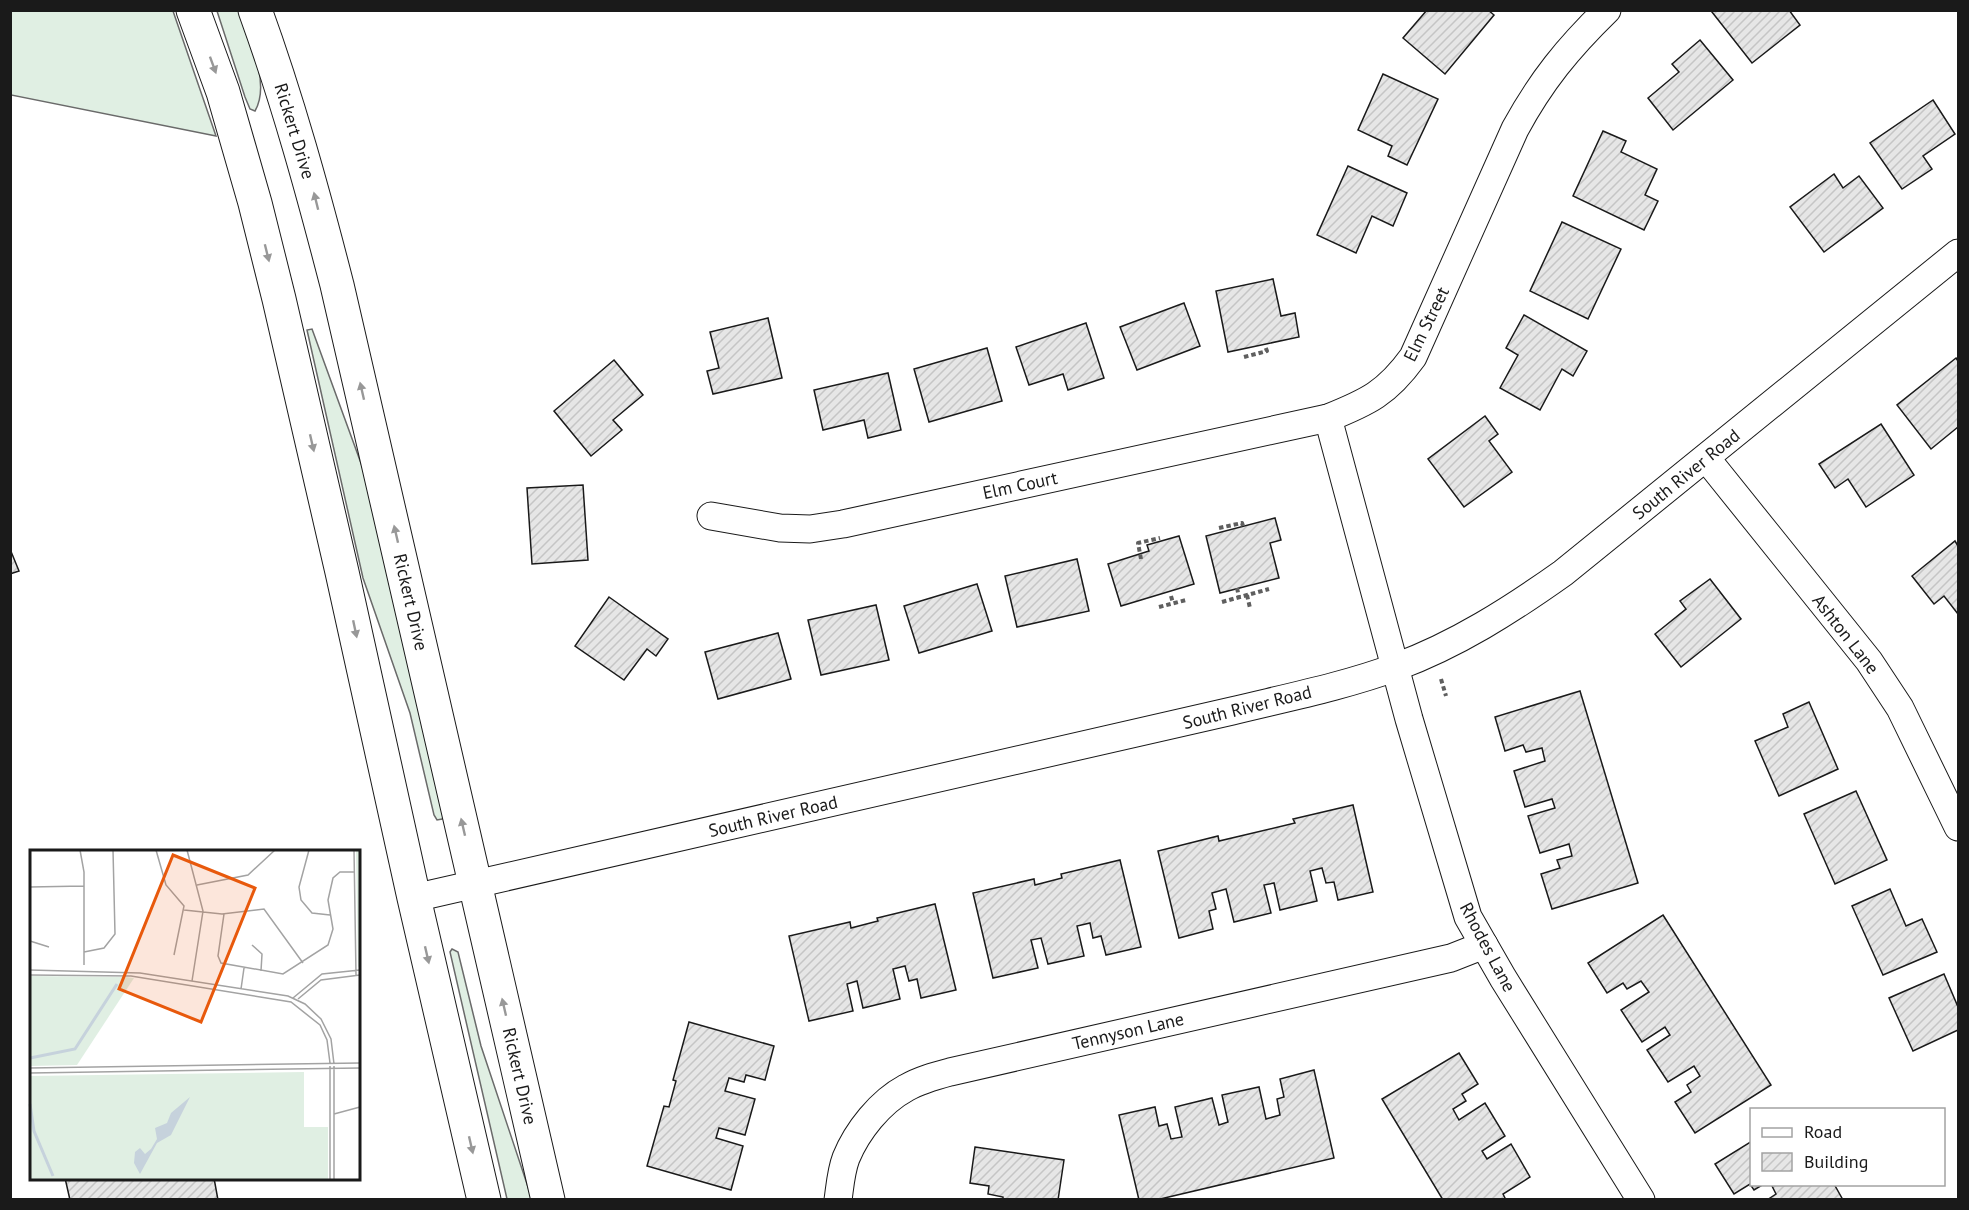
<svg xmlns="http://www.w3.org/2000/svg" width="1969" height="1210" font-family="'PT Sans',sans-serif">
<style>
.grass{fill:#e0efe3;stroke:#6a6a6a;stroke-width:1.5}
.building{fill:url(#building-hatch);stroke:#1a1a1a;stroke-width:1.5}
.lines{fill:none;stroke-linecap:round;stroke-linejoin:round}
.minor-casing{stroke:#1a1a1a;stroke-width:29}
.tertiary-casing{stroke:#1a1a1a;stroke-width:35}
.path{stroke:#5f5f5f;stroke-width:4;stroke-dasharray:4.5 3;stroke-linecap:butt}
.minor{stroke:#fff;stroke-width:27}
.tertiary{stroke:#fff;stroke-width:33}
.oneway{fill:#989898}
.labels{text-anchor:middle;dominant-baseline:central;stroke-width:4.5;stroke-linejoin:round;paint-order:stroke}
.street-label{font-size:18px;fill:#1a1a1a;stroke:#fff}
.inset-river{fill:none;stroke:#c6d2dc;stroke-width:3}
.inset-road{fill:none;stroke:#a3a3a3;stroke-width:1.5}
.view{fill:#e8590c;fill-opacity:0.15;stroke:#e8590c;stroke-width:3}
.inset-edge{fill:none;stroke:#1a1a1a;stroke-width:3}
</style>
<defs>
<pattern id="building-hatch" width="6" height="6" patternUnits="userSpaceOnUse" patternTransform="scale(1.5)"><rect width="6" height="6" fill="#e6e6e6"/><path d="M-1 1l2-2M0 6l6-6M5 7l2-2" fill="none" stroke="#c5c5c5"/></pattern>
</defs>
<rect width="100%" height="100%" fill="#fff"/>
<g class="grass">
<polygon points="10,11 173,11 216,136 11,95"/>
<path d="M 217,11 L 239,11 C 249,37 271,84 255,111 L 250,109 L 245,97 Z"/>
<polygon points="312,329 366,477 444,815 442,819 437,820 434,815 410,713 363,578 307,330"/>
<polygon points="452,949 458,952 481,1046 532,1199 507,1199 450,952"/>
</g>
<g class="building">
<polygon points="1427,10 1488,10 1494,15 1445,74 1403,38"/>
<polygon points="1714,10 1789,10 1800,25 1752,63 1712,12"/>
<polygon points="1700,40 1733,80 1673,130 1648,98 1679,72 1672,64"/>
<polygon points="1383,74 1438,99 1407,165 1388,156 1392,146 1358,130"/>
<polygon points="1933,100 1955,134 1923,156 1932,169 1902,189 1870,143"/>
<polygon points="1603,131 1626,141 1621,152 1657,169 1645,195 1658,201 1644,230 1573,196"/>
<polygon points="1348,166 1407,193 1393,226 1372,216 1356,253 1317,235"/>
<polygon points="1834,174 1843,188 1859,176 1883,208 1824,252 1790,207"/>
<polygon points="1562,222 1621,249 1588,319 1530,291"/>
<polygon points="1273,279 1281,316 1295,313 1299,337 1228,352 1216,291"/>
<polygon points="1184,303 1200,346 1137,370 1120,327"/>
<polygon points="1524,315 1587,351 1573,376 1562,369 1540,410 1500,388 1518,355 1506,348"/>
<polygon points="768,318 782,378 713,394 707,371 719,368 710,332"/>
<polygon points="1086,323 1104,378 1068,390 1063,374 1029,385 1016,347"/>
<polygon points="987,348 1002,401 929,422 914,369"/>
<polygon points="1956,358 1958,361 1958,427 1931,449 1897,405"/>
<polygon points="614,360 643,395 613,420 622,430 591,456 554,411"/>
<polygon points="888,373 901,430 868,438 864,420 823,430 814,390"/>
<polygon points="1485,416 1498,434 1489,441 1512,472 1464,507 1428,459"/>
<polygon points="1881,424 1914,475 1866,507 1848,479 1835,488 1819,464"/>
<polygon points="583,485 588,560 532,564 527,488"/>
<polygon points="1275,518 1281,540 1270,543 1279,578 1220,593 1206,536"/>
<polygon points="1179,536 1194,584 1121,606 1108,564 1149,551 1147,545"/>
<polygon points="1955,541 1958,546 1958,614 1944,596 1934,604 1912,576"/>
<polygon points="10,549 19,571 10,574"/>
<polygon points="1077,559 1089,611 1017,627 1005,576"/>
<polygon points="1710,579 1741,619 1681,667 1655,634 1686,609 1680,601"/>
<polygon points="977,584 992,631 919,653 904,606"/>
<polygon points="609,597 668,639 656,656 647,649 624,680 575,646"/>
<polygon points="876,605 889,660 821,675 808,620"/>
<polygon points="778,633 791,679 718,699 705,652"/>
<polygon points="1580,691 1638,883 1552,909 1541,874 1560,868 1557,860 1572,856 1569,844 1540,853 1528,816 1555,808 1552,799 1525,807 1514,771 1545,761 1542,748 1526,752 1523,745 1505,751 1495,717"/>
<polygon points="1809,702 1838,769 1779,796 1755,741 1788,727 1783,714"/>
<polygon points="1856,791 1887,860 1835,884 1804,814"/>
<polygon points="1353,805 1373,892 1338,900 1334,882 1326,883 1322,868 1310,871 1317,901 1280,910 1274,883 1264,885 1271,913 1234,922 1226,889 1212,893 1216,909 1209,911 1213,929 1179,938 1158,851 1218,836 1219,841 1295,823 1293,819"/>
<polygon points="1120,860 1141,947 1106,955 1101,936 1093,938 1090,923 1077,926 1084,956 1048,964 1041,938 1031,940 1038,968 993,978 973,893 1034,879 1035,885 1062,878 1061,874"/>
<polygon points="1890,889 1906,926 1922,919 1937,952 1883,975 1852,906"/>
<polygon points="935,904 956,990 921,998 917,979 909,981 905,966 893,969 900,999 863,1008 857,981 847,984 853,1011 809,1021 789,936 850,922 851,928 878,921 877,918"/>
<polygon points="1663,915 1771,1085 1695,1133 1675,1102 1691,1092 1687,1085 1700,1076 1694,1066 1668,1082 1647,1050 1670,1035 1665,1027 1642,1042 1621,1010 1649,992 1641,981 1627,989 1623,983 1607,993 1588,963"/>
<polygon points="1944,974 1958,1007 1958,1030 1913,1051 1889,998"/>
<polygon points="689,1022 774,1046 765,1080 746,1075 744,1082 729,1078 725,1091 755,1099 745,1135 719,1128 716,1138 743,1146 731,1190 647,1166 664,1106 669,1107 676,1081 673,1080"/>
<polygon points="1459,1053 1478,1084 1462,1094 1466,1101 1453,1109 1459,1120 1485,1103 1505,1136 1482,1151 1487,1159 1511,1144 1530,1177 1503,1194 1506,1200 1443,1200 1382,1099"/>
<polygon points="1314,1070 1334,1158 1156,1200 1139,1200 1119,1115 1155,1107 1159,1126 1167,1124 1171,1139 1182,1137 1175,1107 1212,1098 1219,1125 1228,1122 1222,1095 1259,1087 1266,1119 1280,1115 1277,1099 1284,1097 1280,1079"/>
<polygon points="1752,1141 1752,1184 1764,1184 1754,1190 1750,1184 1734,1194 1715,1164"/>
<polygon points="975,1147 1064,1160 1058,1200 1003,1200 1003,1197 988,1194 989,1186 970,1183"/>
<polygon points="65,1178 214,1178 218,1200 70,1200"/>
<polygon points="1771,1184 1834,1184 1843,1200 1767,1200 1776,1194"/>
</g>
<g class="lines">
<defs>
<g id="minor">
<polyline points="1328,418 1409,719 1468,917 1503,978 1641,1200"/>
<polyline points="1706,458 1869,661 1900,708 1958,827"/>
<path d="M 711,516 L 780,528 L 810,529 L 843,524 L 1328,418 C 1368,402 1387,393 1413,357 L 1515,129 C 1541,81 1568,48 1607,10"/>
<path d="M 414,898 L 1232,711 C 1285,698 1345,686 1396,667 C 1456,645 1511,610 1563,573 L 1958,253"/>
<path d="M 838,1200 C 840,1186 841,1171 846,1158 C 857,1131 880,1102 906,1088 C 920,1080 935,1076 950,1072 L 1451,958 L 1484,945"/>
</g>
<g id="tertiary">
<polyline points="193,10 223,92 255,203 279,299 342,572 414,898 484,1200"/>
<path d="M 255,10 C 288,101 313,192 337,285 L 548,1200"/>
</g>
</defs>
<use href="#minor" class="minor-casing"/>
<use href="#tertiary" class="tertiary-casing"/>
<g class="path">
<polyline points="1244,357 1267,351 1265,346"/>
<polyline points="1219,528 1242,523 1243,526"/>
<polyline points="1141,559 1138,543 1160,538"/>
<polyline points="1237,588 1239,597"/>
<polyline points="1247,595 1250,608"/>
<polyline points="1171,596 1173,603"/>
<polyline points="1222,602 1269,589"/>
<polyline points="1159,607 1186,600"/>
<polyline points="1441,679 1446,696"/>
</g>
<use href="#minor" class="minor"/>
<use href="#tertiary" class="tertiary"/>
</g>
<defs><path id="oneway-solid" d="M-6-.8H1V-3.2L6.5 0L1 3.2V.8H-6Z" transform="scale(1.5)"/></defs>
<g class="oneway">
<use href="#oneway-solid" transform="translate(213 65) rotate(70)"/>
<use href="#oneway-solid" transform="translate(316 201) rotate(-104)"/>
<use href="#oneway-solid" transform="translate(267 253) rotate(76)"/>
<use href="#oneway-solid" transform="translate(362 391) rotate(-103)"/>
<use href="#oneway-solid" transform="translate(312 443) rotate(77)"/>
<use href="#oneway-solid" transform="translate(396 534) rotate(-103)"/>
<use href="#oneway-solid" transform="translate(355 629) rotate(78)"/>
<use href="#oneway-solid" transform="translate(463 827) rotate(-103)"/>
<use href="#oneway-solid" transform="translate(427 955) rotate(77)"/>
<use href="#oneway-solid" transform="translate(504 1007) rotate(-103)"/>
<use href="#oneway-solid" transform="translate(471 1145) rotate(77)"/>
</g>
<g class="labels">
<g class="street-label">
<text transform="translate(295 131) rotate(73)">Rickert Drive</text>
<text transform="translate(1426 324) rotate(-64)">Elm Street</text>
<text transform="translate(1686 474) rotate(-39)">South River Road</text>
<text transform="translate(1020 485) rotate(-12)">Elm Court</text>
<text transform="translate(411 602) rotate(77)">Rickert Drive</text>
<text transform="translate(1846 634) rotate(52)">Ashton Lane</text>
<text transform="translate(1247 707) rotate(-14)">South River Road</text>
<text transform="translate(773 816) rotate(-13)">South River Road</text>
<text transform="translate(1488 947) rotate(62)">Rhodes Lane</text>
<text transform="translate(1128 1031) rotate(-13)">Tennyson Lane</text>
<text transform="translate(520 1076) rotate(77)">Rickert Drive</text>
</g>
</g>
<g transform="translate(30 850)">
<rect width="330" height="330" fill="#fff"/>
<path d="M 0,126 L 95,127 L 104,128 L 47,215 L 0,216 Z" fill="#e0efe3"/>
<path d="M 326,0 L 330,0 L 330,119 L 328,116 ZM 274,222 L 274,277 L 298,277 L 298,330 L 0,330 L 0,226 Z" fill="#e0efe3"/>
<path d="M 160,247 L 141,285 L 127,293 L 110,324 L 104,313 L 105,302 L 110,298 L 115,304 L 121,299 L 127,289 L 125,278 L 137,273 L 141,263 Z" fill="#c6d2dc"/>
<path class="inset-river" d="M 0,208 L 45,199 L 87,134M 0,254 L 4,281 L 23,326"/>
<path class="inset-road" d="M 50,0 L 54,22 L 54,115M 126,0 L 136,35 L 154,56 L 144,105M 157,0 L 173,61 L 162,131M 279,0 L 269,37 L 271,50 L 282,63 L 300,65M 324,0 L 326,125M 167,35 L 218,25 L 245,0M 0,37 L 54,36M 154,60 L 192,64 L 234,59 L 273,113M 194,64 L 188,106 L 191,113 L 253,124 L 298,95 L 303,79 L 298,50 L 303,28 L 310,22 L 324,22M 0,91 L 19,97M 222,95 L 232,104 L 231,121M 54,102 L 74,98 L 85,84 L 83,0M 0,120 L 110,123 L 258,146 L 275,154 L 291,169 L 301,189 L 304,214M 0,125 L 101,126 L 261,152 L 290,175 L 297,190 L 300,213M 211,139 L 214,118M 263,148 L 292,124 L 330,120M 268,149 L 291,130 L 330,125M 300,216 L 300,330M 0,218 L 330,213M 0,223 L 330,218M 304,264 L 330,257M 304,330 L 304,216"/>
<path class="view" d="M 143,5 L 225,38 L 171,172 L 89,139 Z"/>
<rect width="330" height="330" class="inset-edge"/>
</g>
<rect width="1969" height="1210" fill="none" stroke="#1a1a1a" stroke-width="24"/>
<rect x="1750" y="1108" width="195" height="78" fill="#ffffff" stroke="#a3a3a3" stroke-width="1.5"/>
<rect x="1762" y="1128" width="30" height="9" fill="#ffffff" stroke="#a3a3a3" stroke-width="1.5"/>
<text x="1804" y="1138" font-size="18" fill="#1a1a1a">Road</text>
<rect x="1762" y="1153" width="30" height="18" fill="url(#building-hatch)" stroke="#a3a3a3" stroke-width="1.5"/>
<text x="1804" y="1168" font-size="18" fill="#1a1a1a">Building</text>
</svg>
